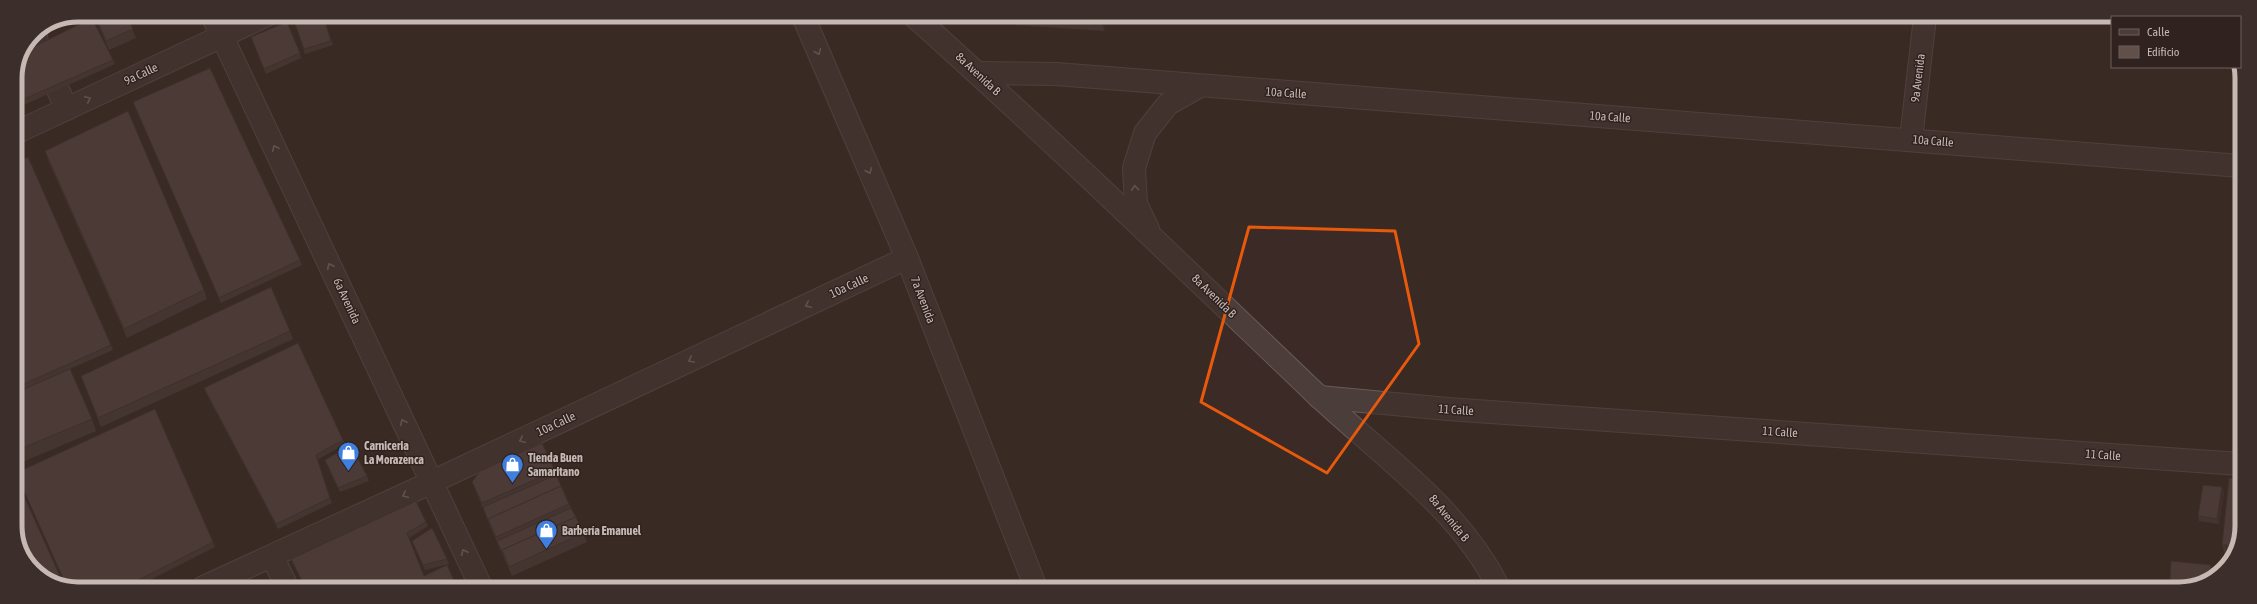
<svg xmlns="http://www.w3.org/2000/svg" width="2257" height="604" font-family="'Asap Condensed',sans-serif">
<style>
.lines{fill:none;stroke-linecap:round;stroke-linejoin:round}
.minor-casing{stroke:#695b57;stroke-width:24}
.minor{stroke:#4b3d39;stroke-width:22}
.wall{fill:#534440}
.shaded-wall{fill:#443734}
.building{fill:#614f4a;stroke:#443734}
.oneway{stroke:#8f817d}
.marked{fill:none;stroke:#e8590c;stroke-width:3;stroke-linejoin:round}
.labels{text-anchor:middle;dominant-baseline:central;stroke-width:3;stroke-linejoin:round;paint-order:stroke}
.street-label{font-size:12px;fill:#c6b9b4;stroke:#30221e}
.poi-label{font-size:12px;font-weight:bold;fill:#c6b9b4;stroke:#30221e;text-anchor:start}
.rim{fill:none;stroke:#c6b9b4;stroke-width:5}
</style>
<rect width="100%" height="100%" fill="#3b2a25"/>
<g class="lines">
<defs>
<g id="minor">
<polyline points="212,15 481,587"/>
<polyline points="803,16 907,258 1036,588"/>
<path d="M 914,16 C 1050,138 1181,265 1314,392 C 1379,454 1458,506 1499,588"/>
<polyline points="35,33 39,51"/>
<polyline points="977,73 1056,74 2241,166"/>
<polyline points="58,90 67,109"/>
<polyline points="15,133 267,15"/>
<polyline points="1911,139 1925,17"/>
<polyline points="1148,229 1136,204 1134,168 1145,133 1168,104 1200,86"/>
<polyline points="1319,397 1448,409 2240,464"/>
<polyline points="272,556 287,587"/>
<polyline points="204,587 432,482 907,258"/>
</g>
</defs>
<use href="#minor" class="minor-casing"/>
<use href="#minor" class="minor"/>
</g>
<g class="wall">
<polygon points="94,15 127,15 136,38 109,50"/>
<polygon points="292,15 323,15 333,45 305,54"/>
<polygon points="1012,16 1105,16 1104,31 1015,25"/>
<polygon points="251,37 300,53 301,58 266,74"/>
<polygon points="113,60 115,64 15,109 15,78"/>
<polygon points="133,102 300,260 302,265 221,303"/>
<polygon points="45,151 204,290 207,299 127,338 48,160"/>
<polygon points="15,163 111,345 113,350 15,393"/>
<polygon points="290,331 293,339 101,427 81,376"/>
<polygon points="204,388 343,440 345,444 317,460 332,503 278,529 206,393"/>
<polygon points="15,393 92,419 96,431 15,465"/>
<polygon points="325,460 367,476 369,481 340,492"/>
<polygon points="555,471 571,508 583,533 587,542 512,576 491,528 472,482"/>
<polygon points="16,473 213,542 215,547 136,587 67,587"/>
<polygon points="2224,492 2219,524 2199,521 2198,516"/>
<polygon points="426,522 428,526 409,538 424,576 457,587 305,587 291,559"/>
<polygon points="412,541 447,559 449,564 425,570"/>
<polygon points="2240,542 2227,561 2226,557 2226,554 2225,554 2222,545"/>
<polygon points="2212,570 2211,578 2187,586 2171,585 2170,580"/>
</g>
<g class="shaded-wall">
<polygon points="1100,16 1105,16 1104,31 1100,20"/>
<polygon points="2222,487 2224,492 2219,524 2217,519"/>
<polygon points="2211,565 2212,570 2211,578 2210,579 2209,577"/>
</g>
<g class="building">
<polygon points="95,15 127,15 133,29 106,41"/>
<polygon points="292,15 323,15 331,41 304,49"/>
<polygon points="1048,16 1100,16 1100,20"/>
<polygon points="92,18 113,60 15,103 15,78 27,50"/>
<polygon points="287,22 300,53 264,69 251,37"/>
<polygon points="210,68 300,260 219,298 133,102"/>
<polygon points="128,111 204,290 124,329 45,151"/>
<polygon points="28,157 111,345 15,388 15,163"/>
<polygon points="271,287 290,331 98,418 81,376"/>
<polygon points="298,343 343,440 316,455 330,498 276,524 204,388"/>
<polygon points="70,369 92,419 15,451 15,393"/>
<polygon points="155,409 213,542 125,587 67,587 16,473"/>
<polygon points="542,443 555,471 482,503 472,482 480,471"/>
<polygon points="351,445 367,476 338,488 325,460"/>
<polygon points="556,475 561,486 488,519 489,523 483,507"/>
<polygon points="15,476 65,587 62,587 30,567 15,530"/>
<polygon points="2229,478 2240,479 2240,542 2230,558 2226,557 2227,545 2222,545"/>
<polygon points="2203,485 2222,487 2217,519 2198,516"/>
<polygon points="561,486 569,504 496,537 488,519"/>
<polygon points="416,501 426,522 407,533 424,576 447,565 457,587 305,587 291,559"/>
<polygon points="571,508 576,517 502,550 503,555 497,541"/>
<polygon points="576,517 583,533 509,567 502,550"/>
<polygon points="432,528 447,559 423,565 412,541"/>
<polygon points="2171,561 2211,565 2209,577 2204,577 2204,580 2197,583 2170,580"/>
</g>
<defs><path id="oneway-chevron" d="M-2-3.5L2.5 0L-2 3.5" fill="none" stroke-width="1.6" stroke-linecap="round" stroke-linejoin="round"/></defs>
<g class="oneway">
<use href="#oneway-chevron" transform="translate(818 52) rotate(67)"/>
<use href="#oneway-chevron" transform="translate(88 99) rotate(-25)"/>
<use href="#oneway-chevron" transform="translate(275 148) rotate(-115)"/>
<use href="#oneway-chevron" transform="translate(869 171) rotate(67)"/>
<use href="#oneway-chevron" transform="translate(1135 188) rotate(-94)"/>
<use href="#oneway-chevron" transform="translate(330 266) rotate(-115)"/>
<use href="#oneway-chevron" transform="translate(808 305) rotate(155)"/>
<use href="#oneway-chevron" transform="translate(691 360) rotate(155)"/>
<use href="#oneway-chevron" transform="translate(403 422) rotate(-115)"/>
<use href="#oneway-chevron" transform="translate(522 440) rotate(155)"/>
<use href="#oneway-chevron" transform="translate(405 495) rotate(155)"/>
<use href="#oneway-chevron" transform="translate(464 552) rotate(-115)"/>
</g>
<path d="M0 0H2257V604H0ZM 1249,227 L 1395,231 L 1419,344 L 1327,473 L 1201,402 Z" fill="#3b2a25" fill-opacity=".55" fill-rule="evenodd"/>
<path class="marked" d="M 1249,227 L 1395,231 L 1419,344 L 1327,473 L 1201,402 Z"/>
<defs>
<symbol id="shop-pin" viewBox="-11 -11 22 30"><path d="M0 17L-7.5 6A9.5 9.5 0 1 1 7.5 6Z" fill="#3f7fe0" stroke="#30221e"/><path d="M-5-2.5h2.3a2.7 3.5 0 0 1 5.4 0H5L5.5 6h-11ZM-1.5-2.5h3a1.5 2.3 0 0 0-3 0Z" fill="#fff"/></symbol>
</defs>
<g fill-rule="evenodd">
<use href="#shop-pin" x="336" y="440" width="25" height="34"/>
<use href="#shop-pin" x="500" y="452" width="25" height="34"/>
<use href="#shop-pin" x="534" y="518" width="25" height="34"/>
</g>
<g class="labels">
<g class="street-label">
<text transform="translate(141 74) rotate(-25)">9a Calle</text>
<text transform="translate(978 74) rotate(43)">8a Avenida B</text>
<text transform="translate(1918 78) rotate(-83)">9a Avenida</text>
<text transform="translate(1286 93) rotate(4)">10a Calle</text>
<text transform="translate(1610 117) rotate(4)">10a Calle</text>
<text transform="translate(1933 141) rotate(5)">10a Calle</text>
<text transform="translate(849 286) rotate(-25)">10a Calle</text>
<text transform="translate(1214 296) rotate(44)">8a Avenida B</text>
<text transform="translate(923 300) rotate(69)">7a Avenida</text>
<text transform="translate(347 301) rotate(65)">6a Avenida</text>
<text transform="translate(1456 410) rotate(4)">11 Calle</text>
<text transform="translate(556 424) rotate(-25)">10a Calle</text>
<text transform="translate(1780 432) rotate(4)">11 Calle</text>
<text transform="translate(2103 455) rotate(4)">11 Calle</text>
<text transform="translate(1449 518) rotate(51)">8a Avenida B</text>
</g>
<g class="poi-label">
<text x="364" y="446">Carniceria<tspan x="364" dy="14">La Morazenca</tspan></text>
<text x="528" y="458">Tienda Buen<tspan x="528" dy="14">Samaritano</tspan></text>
<text x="562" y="531">Barbería Emanuel</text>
</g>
</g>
<path d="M0 0H2257V604H0ZM78 22H2179A56 56 0 0 1 2235 78V526A56 56 0 0 1 2179 582H78A56 56 0 0 1 22 526V78A56 56 0 0 1 78 22Z" fill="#3c2e2a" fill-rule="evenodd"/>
<path class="rim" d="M78 22H2179A56 56 0 0 1 2235 78V526A56 56 0 0 1 2179 582H78A56 56 0 0 1 22 526V78A56 56 0 0 1 78 22Z"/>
<rect x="2111" y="16" width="130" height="52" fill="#30221e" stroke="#6c5e5a"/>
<rect x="2119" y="29" width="20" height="6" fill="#4b3d39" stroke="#6c5e5a"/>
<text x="2147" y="36" font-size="12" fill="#c6b9b4">Calle</text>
<rect x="2119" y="46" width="20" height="12" fill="#614f4a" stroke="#6c5e5a"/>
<text x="2147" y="56" font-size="12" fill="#c6b9b4">Edificio</text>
</svg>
